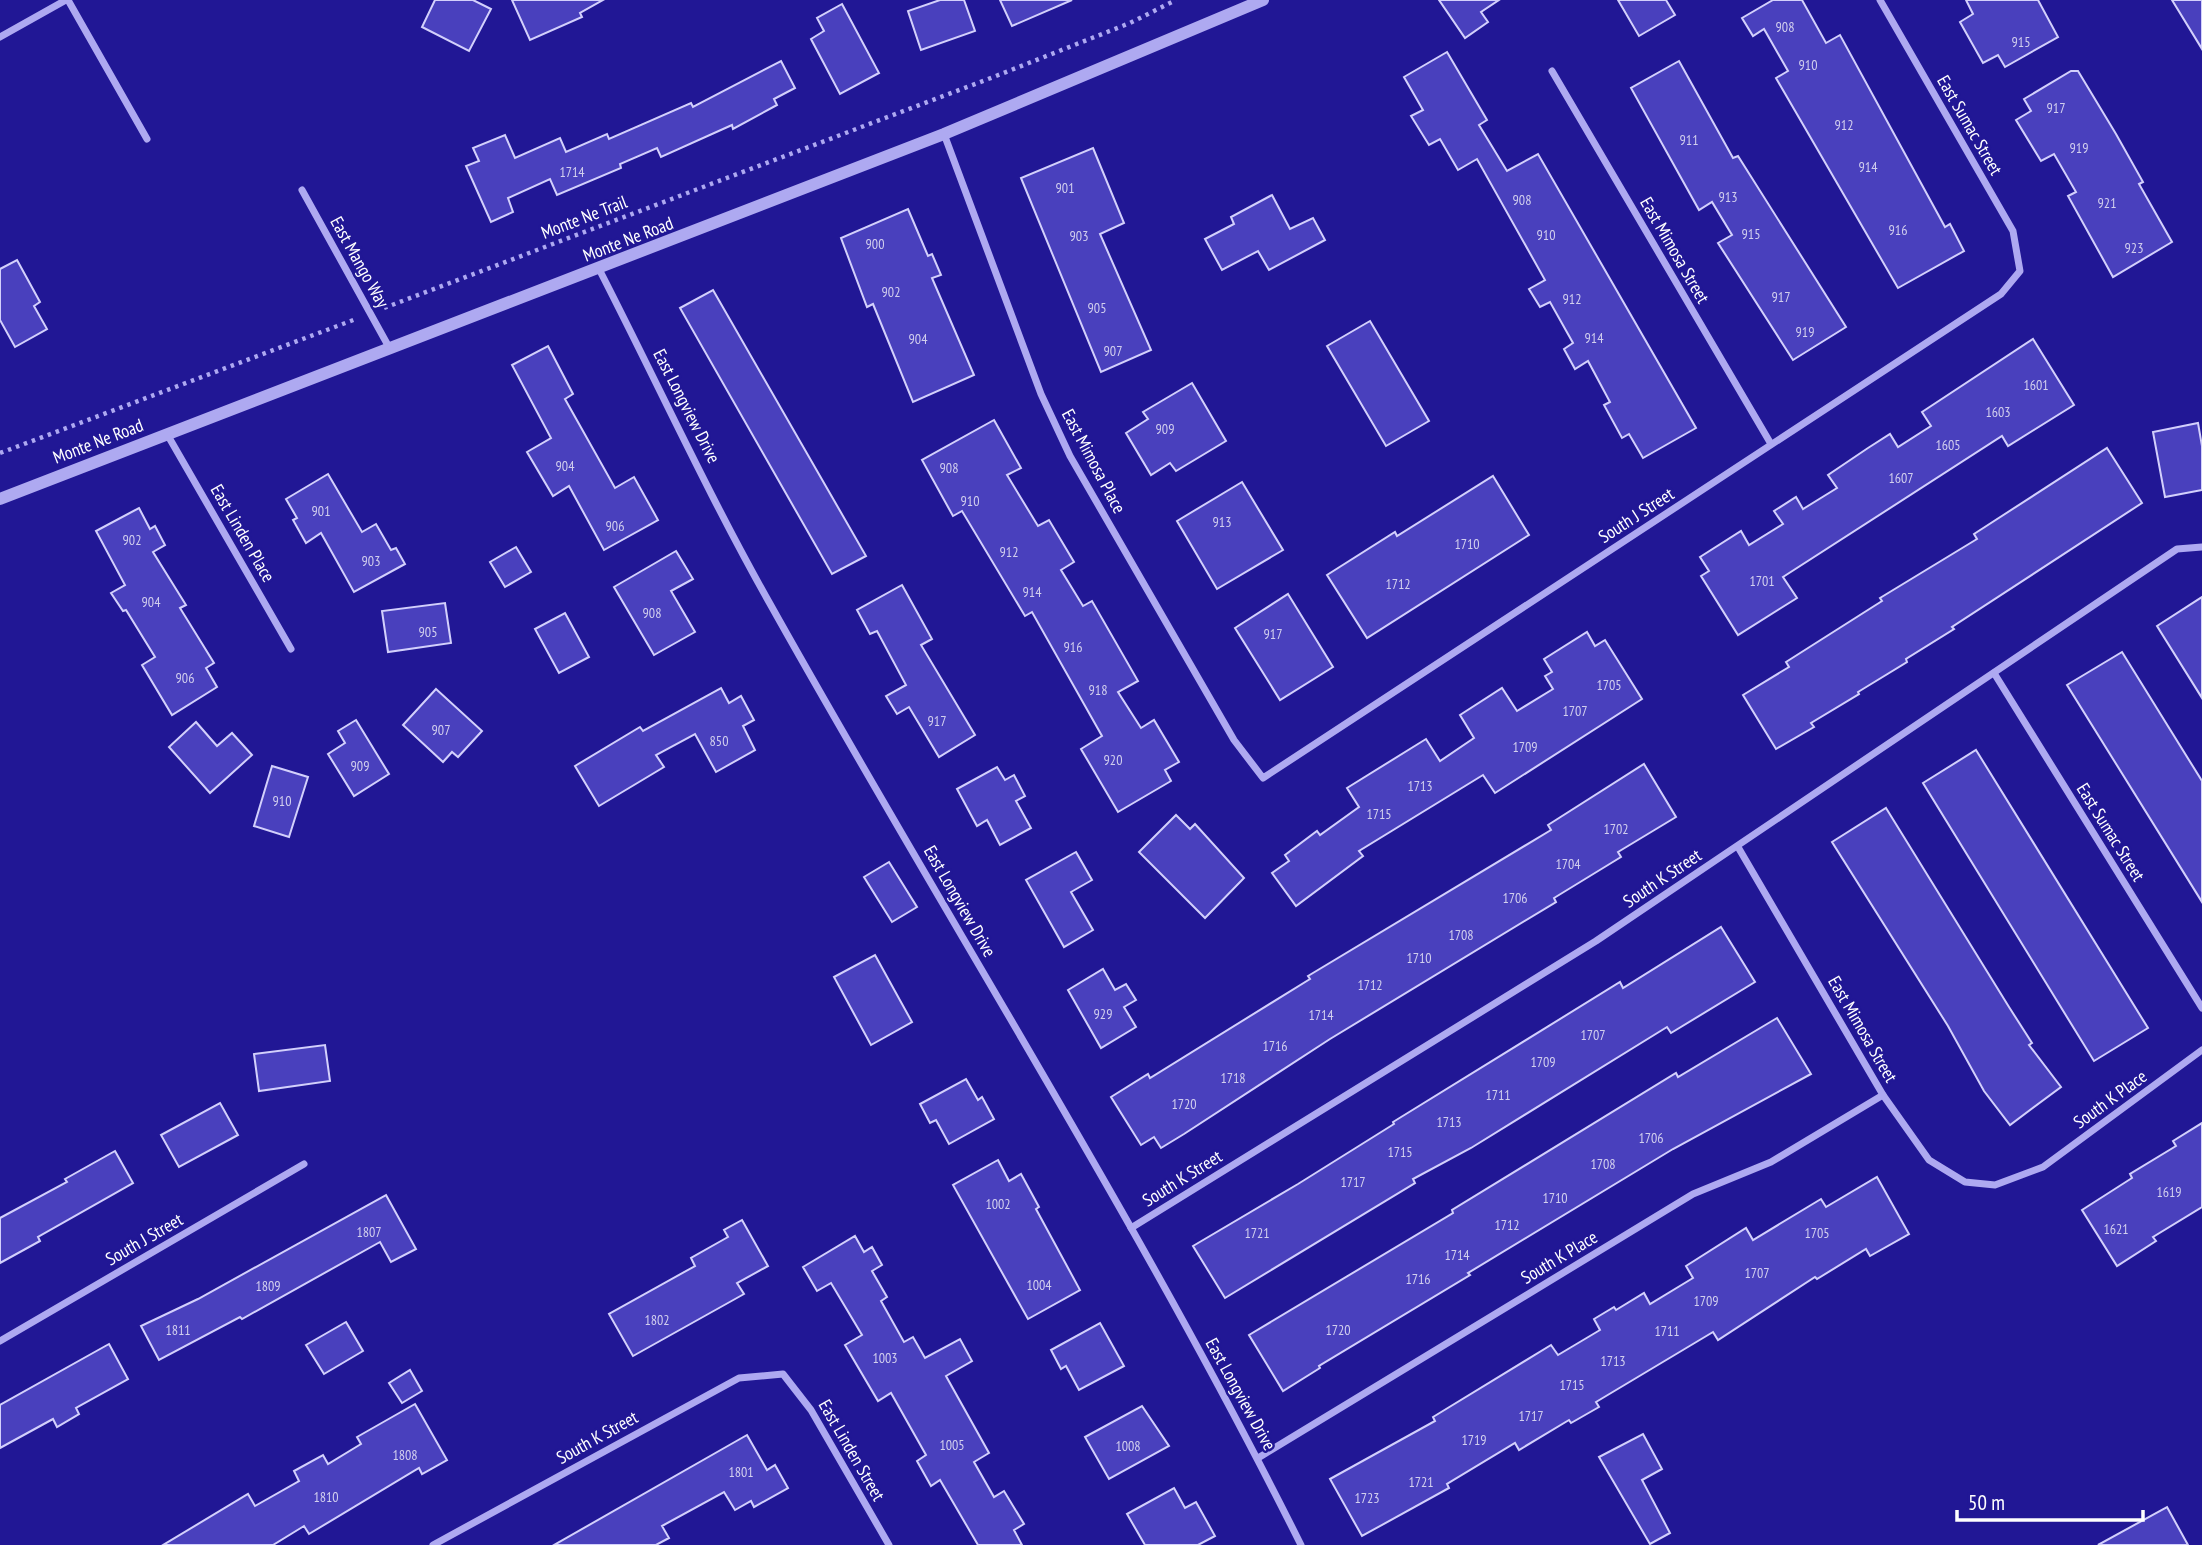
<svg xmlns="http://www.w3.org/2000/svg" width="2202" height="1545" font-family="'PT Sans Narrow',sans-serif">
<style>
.building{fill:#4940bd;stroke:#d3d0fc;stroke-width:2}
.lines{fill:none;stroke-linecap:round;stroke-linejoin:round}
.path{stroke:#aea9f1;stroke-width:4.5;stroke-dasharray:3.5 5;stroke-linecap:butt}
.minor{stroke:#aea9f1;stroke-width:7}
.tertiary{stroke:#aea9f1;stroke-width:12}
.labels{text-anchor:middle;dominant-baseline:central;stroke-width:5;stroke-linejoin:round;paint-order:stroke}
.number-label{font-size:14px;fill:#d2cfee}
.street-label{font-size:18px;fill:#fff;stroke:#211795}
</style>
<rect width="100%" height="100%" fill="#211795"/>
<g class="building">
<polygon points="435,0 473,0 491,9 469,51 422,27"/>
<polygon points="512,0 603,0 580,13 582,17 530,40"/>
<polygon points="940,0 964,0 975,31 921,50 908,11"/>
<polygon points="1000,0 1072,0 1012,26"/>
<polygon points="1439,0 1499,0 1481,12 1488,22 1465,38"/>
<polygon points="1618,0 1666,0 1675,15 1639,36"/>
<polygon points="1773,0 1802,0 1826,43 1840,35 1945,227 1950,224 1964,251 1898,288 1776,78 1788,71 1764,29 1753,36 1742,18"/>
<polygon points="1966,0 2038,0 2058,37 2005,67 1998,55 1983,63 1960,22 1973,14"/>
<polygon points="2172,0 2202,0 2202,49"/>
<polygon points="842,4 879,73 840,94 811,39 824,31 817,18"/>
<polygon points="1447,52 1487,120 1479,125 1507,171 1538,154 1696,428 1643,458 1629,434 1622,438 1604,405 1610,402 1588,361 1575,369 1564,349 1573,343 1550,302 1540,307 1529,289 1545,280 1477,159 1458,170 1440,139 1429,145 1411,116 1423,110 1404,77"/>
<polygon points="781,61 795,88 774,99 777,105 733,129 732,125 661,157 657,148 620,164 621,168 557,195 550,179 508,198 513,212 491,222 466,166 479,161 473,148 505,135 515,158 560,138 566,152 607,134 609,139 691,103 693,107"/>
<polygon points="1679,61 1733,158 1738,156 1846,327 1793,360 1718,243 1732,235 1712,202 1699,210 1631,88"/>
<polygon points="2071,71 2078,71 2116,134 2143,182 2139,184 2172,242 2113,277 2068,196 2076,192 2054,154 2041,161 2016,120 2031,111 2024,99"/>
<polygon points="1093,148 1124,223 1100,234 1151,350 1101,372 1021,178"/>
<polygon points="1272,195 1290,229 1313,218 1325,240 1269,270 1258,251 1222,270 1205,239 1234,224 1231,217"/>
<polygon points="908,209 928,256 932,254 941,275 932,278 974,375 913,402 873,304 867,307 841,238"/>
<polygon points="17,260 40,302 34,306 47,329 15,347 0,320 0,269"/>
<polygon points="713,290 866,556 832,574 680,308"/>
<polygon points="1370,321 1429,421 1386,446 1327,346"/>
<polygon points="2033,339 2074,405 2008,446 2002,436 1783,577 1797,598 1738,635 1701,576 1709,571 1700,557 1741,531 1749,545 1783,524 1774,511 1796,497 1803,509 1837,488 1828,475 1868,448 1890,434 1898,447 1931,426 1922,412"/>
<polygon points="548,346 573,394 565,399 615,488 634,477 658,520 604,550 569,486 553,496 527,452 551,438 512,365"/>
<polygon points="1192,383 1226,441 1176,471 1170,463 1151,475 1126,433 1148,419 1143,412"/>
<polygon points="994,420 1021,468 1007,475 1038,526 1049,520 1074,562 1061,570 1083,606 1092,601 1138,681 1118,692 1141,728 1154,720 1179,762 1165,770 1171,781 1118,812 1081,749 1102,736 1032,612 1025,616 962,511 953,516 922,460"/>
<polygon points="2198,423 2202,446 2202,490 2165,497 2153,432"/>
<polygon points="2107,448 2142,503 1952,627 1954,629 1906,659 1907,662 1858,692 1859,694 1811,723 1814,727 1776,749 1743,695 1789,667 1786,662 1882,601 1880,598 1977,539 1974,534"/>
<polygon points="328,474 362,532 376,524 391,550 396,548 405,564 354,592 321,533 306,543 293,520 297,518 286,499"/>
<polygon points="1493,476 1529,535 1367,638 1327,575 1395,532 1397,536"/>
<polygon points="1242,482 1283,550 1217,589 1177,521"/>
<polygon points="139,508 150,529 155,526 165,545 153,552 186,605 180,608 214,663 206,668 217,687 172,715 142,665 155,657 126,610 123,611 111,593 125,585 96,531"/>
<polygon points="516,547 531,572 505,587 490,562"/>
<polygon points="676,551 693,579 671,591 695,632 654,655 614,587"/>
<polygon points="902,585 932,639 921,645 975,735 939,757 909,707 897,714 886,696 906,685 877,631 870,634 857,610"/>
<polygon points="1288,594 1333,667 1280,700 1235,628"/>
<polygon points="2202,597 2202,698 2157,626"/>
<polygon points="445,603 451,643 388,652 382,611"/>
<polygon points="565,613 589,657 559,673 535,629"/>
<polygon points="1587,632 1595,646 1605,640 1642,699 1495,793 1483,775 1359,851 1363,856 1296,906 1272,873 1289,861 1285,855 1317,831 1320,835 1359,807 1347,788 1426,739 1440,761 1474,738 1460,715 1502,688 1517,711 1553,689 1545,676 1552,672 1544,659"/>
<polygon points="2122,652 2202,781 2202,902 2067,685"/>
<polygon points="721,688 729,703 741,696 754,720 743,726 755,750 716,772 695,734 656,755 664,767 599,806 575,766 640,727 643,731"/>
<polygon points="436,689 482,731 458,757 452,752 443,762 403,725"/>
<polygon points="356,720 389,774 354,796 328,754 345,743 338,731"/>
<polygon points="196,722 217,746 232,733 252,755 210,793 169,747"/>
<polygon points="1976,750 2148,1028 2094,1061 1923,783"/>
<polygon points="1644,764 1676,817 1618,852 1621,857 1554,898 1556,902 1330,1039 1184,1134 1161,1148 1154,1137 1141,1145 1111,1097 1148,1074 1150,1078 1310,979 1308,976 1551,830 1548,825"/>
<polygon points="272,766 308,777 289,837 254,826"/>
<polygon points="997,767 1005,780 1014,775 1025,796 1016,801 1031,828 1000,845 987,820 977,826 957,789"/>
<polygon points="1886,808 2009,1007 2032,1043 2029,1045 2061,1087 2010,1125 1984,1091 1948,1026 1832,842"/>
<polygon points="1176,815 1190,829 1195,824 1244,878 1205,918 1139,852"/>
<polygon points="1076,852 1092,880 1071,892 1093,930 1064,947 1026,880"/>
<polygon points="889,862 917,907 892,922 864,877"/>
<polygon points="1721,927 1755,982 1671,1033 1667,1027 1471,1148 1413,1179 1415,1183 1225,1298 1193,1246 1298,1184 1394,1124 1393,1122 1620,982 1623,988"/>
<polygon points="875,955 912,1022 871,1045 834,977"/>
<polygon points="1103,969 1115,990 1126,984 1136,1000 1124,1007 1136,1027 1101,1048 1068,990"/>
<polygon points="1777,1018 1811,1074 1673,1149 1468,1273 1470,1275 1319,1366 1320,1368 1283,1391 1249,1335 1453,1213 1452,1210 1676,1073 1678,1077"/>
<polygon points="325,1045 330,1081 259,1091 254,1054"/>
<polygon points="966,1079 978,1100 982,1097 994,1119 949,1144 936,1120 930,1123 920,1104"/>
<polygon points="220,1103 238,1135 179,1167 161,1135"/>
<polygon points="2202,1123 2202,1207 2153,1237 2156,1241 2117,1266 2082,1210 2132,1178 2130,1174 2176,1146 2173,1141"/>
<polygon points="115,1151 133,1183 38,1237 40,1241 0,1263 0,1218 67,1182 65,1179"/>
<polygon points="998,1160 1009,1181 1021,1174 1039,1207 1036,1209 1080,1290 1028,1319 953,1185"/>
<polygon points="1877,1177 1909,1234 1870,1256 1866,1249 1817,1279 1815,1277 1718,1340 1713,1332 1596,1402 1599,1407 1571,1423 1569,1420 1519,1450 1515,1443 1447,1484 1449,1488 1362,1536 1330,1479 1435,1421 1433,1417 1551,1345 1558,1355 1600,1330 1594,1319 1614,1307 1616,1310 1644,1293 1650,1304 1693,1278 1686,1266 1746,1228 1753,1240 1821,1199 1826,1207"/>
<polygon points="386,1195 416,1249 391,1262 380,1242 242,1319 240,1317 159,1360 141,1326 198,1299"/>
<polygon points="742,1220 768,1266 737,1283 744,1294 633,1356 609,1314 695,1266 691,1258 728,1237 724,1230"/>
<polygon points="855,1236 864,1252 872,1247 882,1265 872,1271 887,1297 881,1301 904,1342 913,1337 925,1358 960,1339 972,1361 946,1376 989,1453 974,1462 994,1497 1004,1491 1024,1524 1014,1530 1022,1545 978,1545 940,1480 931,1486 917,1461 926,1455 891,1393 878,1401 845,1345 862,1335 831,1283 817,1291 803,1267"/>
<polygon points="346,1322 363,1351 324,1374 306,1345"/>
<polygon points="1100,1323 1124,1366 1079,1390 1066,1366 1061,1369 1051,1350"/>
<polygon points="109,1344 128,1379 76,1408 79,1414 57,1427 53,1419 0,1448 0,1405"/>
<polygon points="410,1370 422,1391 402,1403 389,1383"/>
<polygon points="415,1404 447,1460 422,1474 419,1468 309,1534 304,1526 273,1545 163,1545 248,1494 255,1506 299,1481 294,1471 323,1455 328,1464 361,1444 357,1437"/>
<polygon points="1142,1406 1169,1446 1109,1479 1085,1437"/>
<polygon points="1643,1434 1662,1469 1642,1480 1670,1533 1650,1544 1599,1457"/>
<polygon points="747,1435 767,1470 775,1465 788,1488 754,1507 751,1501 735,1510 724,1492 662,1526 669,1538 656,1545 554,1545"/>
<polygon points="1174,1488 1185,1508 1196,1502 1215,1536 1198,1545 1145,1545 1127,1514"/>
<polygon points="2167,1507 2188,1545 2098,1545"/>
</g>
<g class="lines">
<g class="path">
<polyline points="384,308 996,76 1130,23 1176,0"/>
<polyline points="0,453 356,319"/>
</g>
<g class="minor">
<polyline points="68,0 147,139"/>
<polyline points="0,37 66,0"/>
<polyline points="1552,71 1771,444"/>
<polyline points="944,134 1041,394 1070,456 1234,740 1263,778 2001,294 2020,271 2013,231 1880,0"/>
<polyline points="302,190 390,349"/>
<path d="M 599,269 C 656,380 708,494 769,602 C 945,917 1140,1222 1301,1545"/>
<polyline points="167,434 291,649"/>
<polyline points="1994,673 2202,1008"/>
<polyline points="1738,847 1883,1095 1929,1160 1965,1182 1995,1185 2043,1167 2202,1050"/>
<polyline points="1131,1228 1596,941 2177,549 2202,547"/>
<polyline points="0,1341 304,1164"/>
<polyline points="1258,1458 1693,1194 1771,1162 1883,1095"/>
<polyline points="433,1545 739,1378 783,1374 811,1410 889,1545"/>
</g>
<polyline class="tertiary" points="0,499 944,134 1263,0"/>
</g>
<g class="labels">
<g class="number-label">
<text x="1785" y="27">908</text>
<text x="2021" y="42">915</text>
<text x="1808" y="65">910</text>
<text x="2056" y="108">917</text>
<text x="1844" y="125">912</text>
<text x="1689" y="140">911</text>
<text x="2079" y="148">919</text>
<text x="1868" y="167">914</text>
<text x="572" y="172">1714</text>
<text x="1065" y="188">901</text>
<text x="1728" y="197">913</text>
<text x="1522" y="200">908</text>
<text x="2107" y="203">921</text>
<text x="1898" y="230">916</text>
<text x="1751" y="234">915</text>
<text x="1546" y="235">910</text>
<text x="1079" y="236">903</text>
<text x="875" y="244">900</text>
<text x="2134" y="248">923</text>
<text x="891" y="292">902</text>
<text x="1781" y="297">917</text>
<text x="1572" y="299">912</text>
<text x="1097" y="308">905</text>
<text x="1805" y="332">919</text>
<text x="1594" y="338">914</text>
<text x="918" y="339">904</text>
<text x="1113" y="351">907</text>
<text x="2036" y="385">1601</text>
<text x="1998" y="412">1603</text>
<text x="1165" y="429">909</text>
<text x="1948" y="445">1605</text>
<text x="565" y="466">904</text>
<text x="949" y="468">908</text>
<text x="1901" y="478">1607</text>
<text x="970" y="501">910</text>
<text x="321" y="511">901</text>
<text x="1222" y="522">913</text>
<text x="615" y="526">906</text>
<text x="132" y="540">902</text>
<text x="1467" y="544">1710</text>
<text x="1009" y="552">912</text>
<text x="371" y="561">903</text>
<text x="1762" y="581">1701</text>
<text x="1398" y="584">1712</text>
<text x="1032" y="592">914</text>
<text x="151" y="602">904</text>
<text x="652" y="613">908</text>
<text x="428" y="632">905</text>
<text x="1273" y="634">917</text>
<text x="1073" y="647">916</text>
<text x="185" y="678">906</text>
<text x="1609" y="685">1705</text>
<text x="1098" y="690">918</text>
<text x="1575" y="711">1707</text>
<text x="937" y="721">917</text>
<text x="441" y="730">907</text>
<text x="719" y="741">850</text>
<text x="1525" y="747">1709</text>
<text x="1113" y="760">920</text>
<text x="360" y="766">909</text>
<text x="1420" y="786">1713</text>
<text x="282" y="801">910</text>
<text x="1379" y="814">1715</text>
<text x="1616" y="829">1702</text>
<text x="1568" y="864">1704</text>
<text x="1515" y="898">1706</text>
<text x="1461" y="935">1708</text>
<text x="1419" y="958">1710</text>
<text x="1370" y="985">1712</text>
<text x="1103" y="1014">929</text>
<text x="1321" y="1015">1714</text>
<text x="1593" y="1035">1707</text>
<text x="1275" y="1046">1716</text>
<text x="1543" y="1062">1709</text>
<text x="1233" y="1078">1718</text>
<text x="1498" y="1095">1711</text>
<text x="1184" y="1104">1720</text>
<text x="1449" y="1122">1713</text>
<text x="1651" y="1138">1706</text>
<text x="1400" y="1152">1715</text>
<text x="1603" y="1164">1708</text>
<text x="1353" y="1182">1717</text>
<text x="2169" y="1192">1619</text>
<text x="1555" y="1198">1710</text>
<text x="998" y="1204">1002</text>
<text x="1507" y="1225">1712</text>
<text x="2116" y="1229">1621</text>
<text x="369" y="1232">1807</text>
<text x="1257" y="1233">1721</text>
<text x="1817" y="1233">1705</text>
<text x="1457" y="1255">1714</text>
<text x="1757" y="1273">1707</text>
<text x="1418" y="1279">1716</text>
<text x="1039" y="1285">1004</text>
<text x="268" y="1286">1809</text>
<text x="1706" y="1301">1709</text>
<text x="657" y="1320">1802</text>
<text x="178" y="1330">1811</text>
<text x="1338" y="1330">1720</text>
<text x="1667" y="1331">1711</text>
<text x="885" y="1358">1003</text>
<text x="1613" y="1361">1713</text>
<text x="1572" y="1385">1715</text>
<text x="1531" y="1416">1717</text>
<text x="1474" y="1440">1719</text>
<text x="952" y="1445">1005</text>
<text x="1128" y="1446">1008</text>
<text x="405" y="1455">1808</text>
<text x="741" y="1472">1801</text>
<text x="1421" y="1482">1721</text>
<text x="326" y="1497">1810</text>
<text x="1367" y="1498">1723</text>
</g>
<g class="street-label">
<text transform="translate(1970 125) rotate(60)">East Sumac Street</text>
<text transform="translate(584 217) rotate(-21)">Monte Ne Trail</text>
<text transform="translate(628 239) rotate(-21)">Monte Ne Road</text>
<text transform="translate(1675 250) rotate(60)">East Mimosa Street</text>
<text transform="translate(360 262) rotate(61)">East Mango Way</text>
<text transform="translate(687 406) rotate(63)">East Longview Drive</text>
<text transform="translate(98 441) rotate(-21)">Monte Ne Road</text>
<text transform="translate(1094 461) rotate(62)">East Mimosa Place</text>
<text transform="translate(1636 515) rotate(-33)">South J Street</text>
<text transform="translate(243 533) rotate(60)">East Linden Place</text>
<text transform="translate(2111 832) rotate(58)">East Sumac Street</text>
<text transform="translate(1662 878) rotate(-34)">South K Street</text>
<text transform="translate(960 901) rotate(60)">East Longview Drive</text>
<text transform="translate(1863 1029) rotate(60)">East Mimosa Street</text>
<text transform="translate(2110 1099) rotate(-36)">South K Place</text>
<text transform="translate(1182 1178) rotate(-32)">South K Street</text>
<text transform="translate(144 1239) rotate(-30)">South J Street</text>
<text transform="translate(1559 1257) rotate(-31)">South K Place</text>
<text transform="translate(1241 1394) rotate(61)">East Longview Drive</text>
<text transform="translate(597 1437) rotate(-29)">South K Street</text>
<text transform="translate(852 1450) rotate(60)">East Linden Street</text>
</g>
</g>
<path d="M1957 1510v10h186v-10" fill="none" stroke="#ffffff" stroke-width="3.5"/>
<text x="1968" y="1510" font-size="21" fill="#ffffff" stroke="#211795" stroke-width="5" paint-order="stroke">50 m</text>
</svg>
